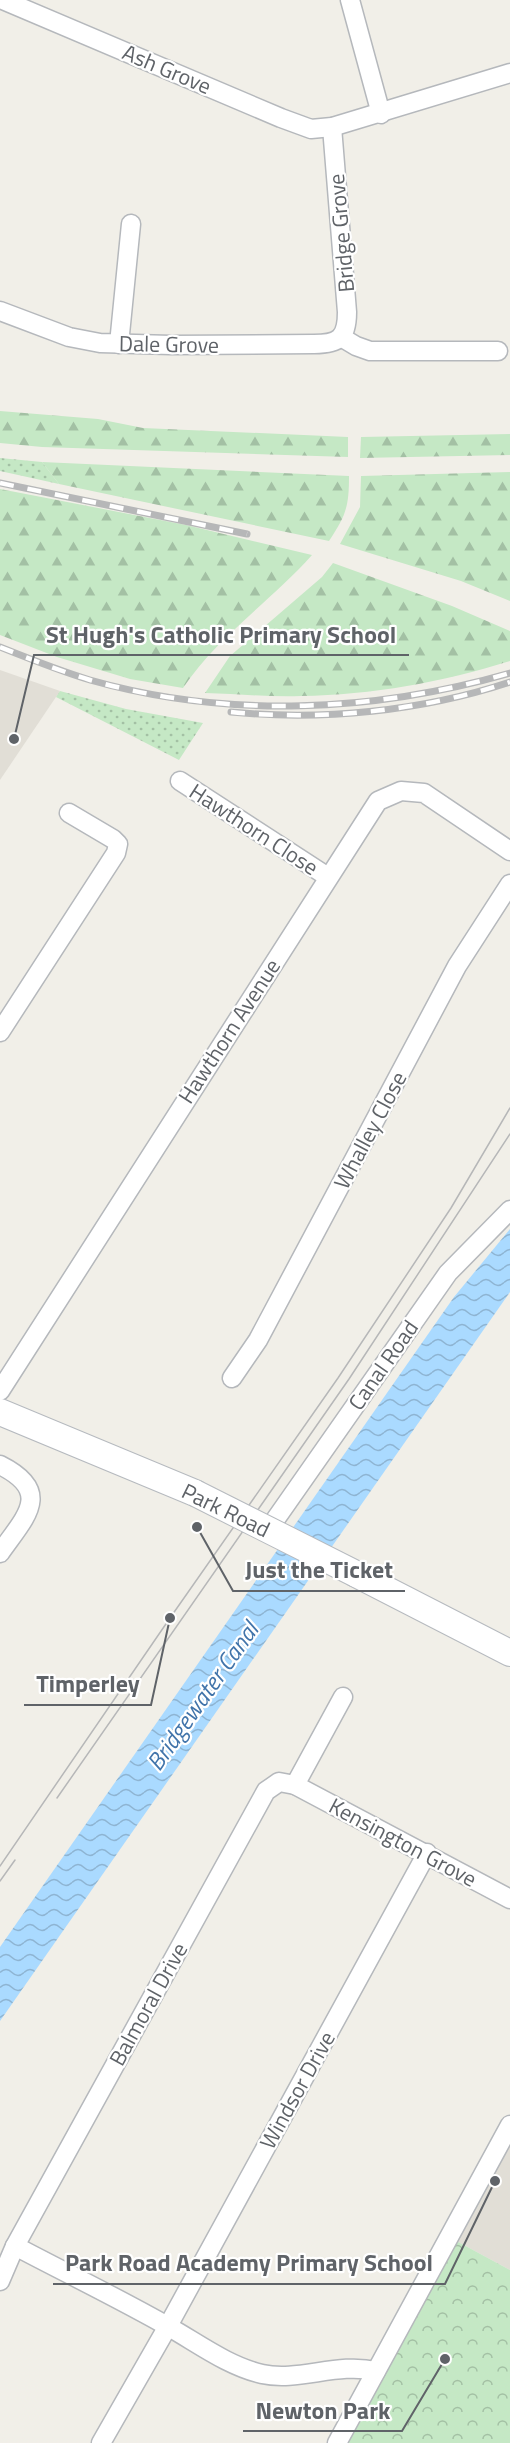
<svg xmlns="http://www.w3.org/2000/svg" width="510" height="2443" font-family="'Titillium Web',sans-serif">
<style>
.education{fill:#e1ded6}
.grass{fill:url(#grass-dots)}
.forest{fill:url(#forest-firs)}
.park{fill:url(#park-crowns)}
.water{fill:url(#water-waves)}
.lines{fill:none;stroke-linecap:round;stroke-linejoin:round}
.street-casing{stroke:#b5b8bc;stroke-width:21}
.secondary-casing{stroke:#b6babf;stroke-width:28}
.street{stroke:#fff;stroke-width:18}
.secondary{stroke:#fff;stroke-width:26}
.tram{stroke:#b6b7b8;stroke-width:1.5}
.rail-casing{stroke:#b6b7b8;stroke-width:7}
.rail{stroke:#fff;stroke-width:4.5;stroke-dasharray:14;stroke-linecap:butt}
.secondary-bridge-casing{stroke:#b6babf;stroke-width:28;stroke-linecap:butt}
.secondary-bridge{stroke:#fff;stroke-width:26}
.labels{text-anchor:middle;dominant-baseline:central;stroke-width:4.5;stroke-linejoin:round;paint-order:stroke}
.street-label{font-size:22px;fill:#5f6368;stroke:#fff}
.water-label{font-size:24px;font-style:italic;fill:#4174aa;stroke:#fff}
.leader{fill:none;stroke:#5f6368;stroke-width:2}
.callout-dot{fill:#5f6368;stroke:#fff;stroke-width:2}
.callout-label{font-size:24px;text-anchor:middle;font-weight:bold;fill:#5f6368;stroke:#fff;stroke-width:4.5;stroke-linejoin:round;paint-order:stroke}
</style>
<defs>
<pattern id="grass-dots" width="8" height="8" patternUnits="userSpaceOnUse" patternTransform="scale(1.5)"><rect width="8" height="8" fill="#c5e8c5"/><path d="M2 2h.1M6 6h.1" fill="none" stroke="#a3c0a4" stroke-width="1.8" stroke-linecap="round"/></pattern>
<pattern id="forest-firs" width="22" height="20" patternUnits="userSpaceOnUse" patternTransform="scale(1.5)"><rect width="22" height="20" fill="#c5e8c5"/><path d="M5 1l3.5 6h-7zM16 11l3.5 6h-7z" fill="#a3c0a4"/></pattern>
<pattern id="park-crowns" width="20" height="18" patternUnits="userSpaceOnUse" patternTransform="scale(1.5)"><rect width="20" height="18" fill="#c5e8c5"/><path d="M2 6a3 3 0 1 1 6 0M12 15a3 3 0 1 1 6 0" fill="none" stroke="#a3c0a4"/></pattern>
<pattern id="water-waves" width="16" height="10" patternUnits="userSpaceOnUse" patternTransform="scale(1.5)"><rect width="16" height="10" fill="#aadaff"/><path d="M0 5q4-4 8 0t8 0" fill="none" stroke="#8eb4d2"/></pattern>
</defs>
<rect width="100%" height="100%" fill="#f1efe8"/>
<g class="education">
<polygon points="0,670 60,691 0,780"/>
<polygon points="510,2125 510,2270 449,2237"/>
</g>
<g class="grass">
<polygon points="0,458 42,462 59,484 0,471"/>
<polygon points="60,691 126,709 203,723 179,760 56,697"/>
</g>
<g class="forest">
<polygon points="0,411 98,419 143,428 348,437 348,457 42,447 0,443"/>
<polygon points="510,434 510,455 360,458 361,437"/>
<path d="M 42,462 L 349,476 C 349,507 346,515 329,541 L 59,484 Z"/>
<polygon points="510,472 510,601 461,581 340,544 360,507 361,476"/>
<path d="M 0,489 L 186,525 L 312,555 C 271,601 217,637 183,688 L 130,679 L 57,657 L 0,635 Z"/>
<path d="M 333,563 L 452,606 L 510,631 L 510,661 C 443,682 372,695 301,696 C 269,697 237,694 205,693 L 230,656 L 322,577 Z"/>
</g>
<polygon class="park" points="449,2237 510,2270 510,2443 331,2443"/>
<polygon class="water" points="510,1229 510,1292 0,2021 0,1947 454,1297"/>
<g class="lines">
<defs>
<g id="street">
<polyline points="3,0 281,118 311,129 332,127 510,73"/>
<polyline points="350,0 381,114"/>
<path d="M 0,311 L 69,337 L 100,343 L 171,345 L 314,344 C 339,344 347,338 347,312 L 332,127"/>
<polyline points="341,337 356,346 370,351 498,351"/>
<polyline points="119,344 131,224"/>
<polyline points="180,781 328,877"/>
<polyline points="0,1032 116,853 118,844 113,839 69,813"/>
<polyline points="232,1378 258,1340 457,966 510,884"/>
<polyline points="0,1391 378,801 401,791 424,793 510,851"/>
<path d="M 0,1465 C 54,1492 25,1517 0,1553"/>
<polyline points="268,1530 448,1273 510,1210"/>
<polyline points="295,1785 343,1697"/>
<path d="M 15,2246 C 66,2273 118,2298 169,2327 C 199,2344 228,2366 262,2374 C 299,2382 337,2362 376,2371"/>
<polyline points="0,2281 15,2246 266,1791 279,1782 295,1785 510,1899"/>
<polyline points="101,2443 168,2326 427,1853"/>
<polyline points="337,2443 510,2125"/>
</g>
<g id="secondary">
<polyline points="0,1412 195,1493"/>
<polyline points="356,1574 510,1653"/>
</g>
</defs>
<use href="#street" class="street-casing"/>
<use href="#secondary" class="secondary-casing"/>
<use href="#street" class="street"/>
<use href="#secondary" class="secondary"/>
<g class="tram">
<polyline points="57,1798 349,1379 510,1134"/>
<polyline points="0,1866 170,1618 338,1378 451,1208 510,1108"/>
<polyline points="0,1881 15,1860"/>
</g>
<defs>
<g id="rail">
<polyline points="0,483 247,534"/>
<path d="M 0,647 C 30,659 60,671 90,680 C 228,719 374,712 510,673"/>
<path d="M 231,712 C 323,721 422,711 510,682"/>
</g>
</defs>
<use href="#rail" class="rail-casing"/>
<use href="#rail" class="rail"/>
<defs>
<polyline id="secondary-bridge" points="195,1493 356,1574"/>
</defs>
<use href="#secondary-bridge" class="secondary-bridge-casing"/>
<use href="#secondary-bridge" class="secondary-bridge"/>
</g>
<g class="labels">
<g class="street-label">
<text transform="translate(167 69) rotate(23)">Ash Grove</text>
<text transform="translate(341 233) rotate(-95)">Bridge Grove</text>
<text transform="translate(169 344) rotate(1)">Dale Grove</text>
<text transform="translate(254 829) rotate(33)">Hawthorn Close</text>
<text transform="translate(229 1031) rotate(-57)">Hawthorn Avenue</text>
<text transform="translate(370 1130) rotate(-62)">Whalley Close</text>
<text transform="translate(383 1365) rotate(-55)">Canal Road</text>
<text transform="translate(226 1510) rotate(26)">Park Road</text>
<text transform="translate(403 1842) rotate(28)">Kensington Grove</text>
<text transform="translate(148 2004) rotate(-61)">Balmoral Drive</text>
<text transform="translate(297 2090) rotate(-61)">Windsor Drive</text>
</g>
<g class="water-label">
<text transform="translate(202 1696) rotate(-55)">Bridgewater Canal</text>
</g>
</g>
<path class="leader" d="M14 739L34 655H409M197 1527L233 1591H405M170 1618L151 1705H24M495 2181L445 2284H53M445 2359L402 2431H243"/>
<g class="callout-dot">
<circle cx="14" cy="739" r="6"/>
<circle cx="197" cy="1527" r="6"/>
<circle cx="170" cy="1618" r="6"/>
<circle cx="495" cy="2181" r="6"/>
<circle cx="445" cy="2359" r="6"/>
</g>
<g class="callout-label">
<text x="221" y="643">St Hugh's Catholic Primary School</text>
<text x="319" y="1578">Just the Ticket</text>
<text x="88" y="1692">Timperley</text>
<text x="249" y="2271">Park Road Academy Primary School</text>
<text x="323" y="2419">Newton Park</text>
</g>
</svg>
